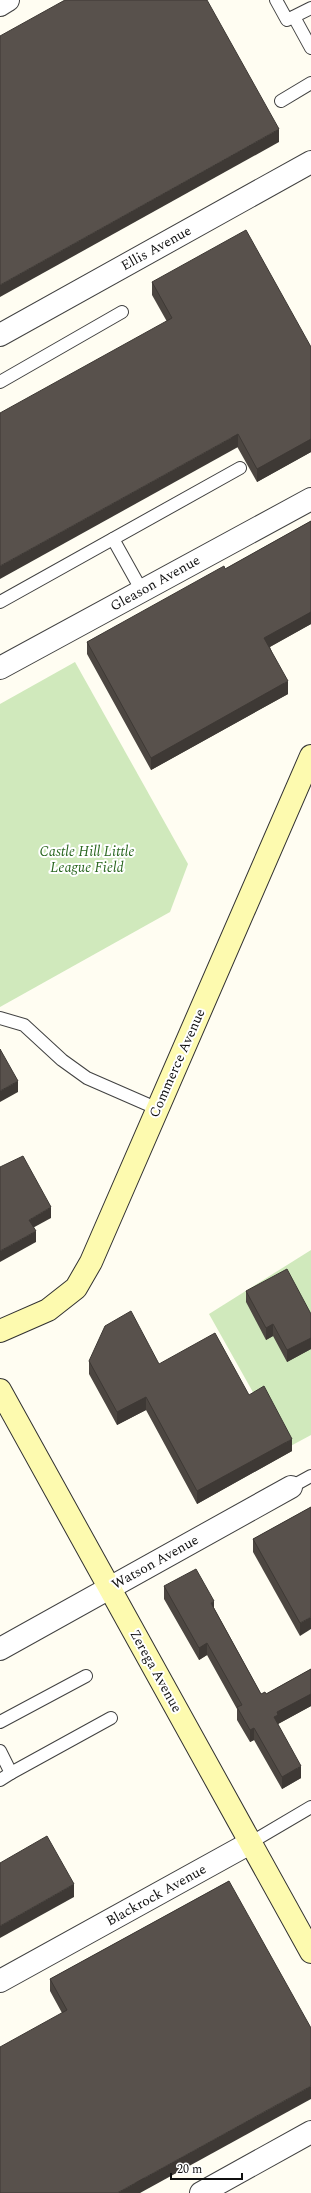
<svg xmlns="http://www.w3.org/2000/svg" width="311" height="2193" font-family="Spectral,serif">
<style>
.green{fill:#d0e9bc}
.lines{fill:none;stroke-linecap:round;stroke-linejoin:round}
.service-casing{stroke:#424242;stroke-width:14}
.minor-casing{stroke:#424242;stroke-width:24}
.secondary-casing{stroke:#313131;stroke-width:24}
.service{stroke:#fff;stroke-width:12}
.minor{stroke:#fff;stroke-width:22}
.secondary{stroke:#fdfaaf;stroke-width:22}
.wall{fill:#4c4641}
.shaded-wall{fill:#3e3935}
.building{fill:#58514c;stroke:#3e3935}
.labels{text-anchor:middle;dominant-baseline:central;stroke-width:4;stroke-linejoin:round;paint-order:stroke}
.street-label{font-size:14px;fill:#0f0f0f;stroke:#fff}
.park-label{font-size:14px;font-style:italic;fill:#2a6720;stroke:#fff}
</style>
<rect width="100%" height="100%" fill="#fffdf2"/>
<g class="green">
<polygon points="75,662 188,864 170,912 0,1007 0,704"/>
<polygon points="311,1250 311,1435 285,1449 209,1314"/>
</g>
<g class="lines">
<defs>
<g id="service">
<polyline points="276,0 287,20 311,8"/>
<polyline points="294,17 311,48"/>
<polyline points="281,101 311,83"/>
<polyline points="0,382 122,312"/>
<polyline points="113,539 142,591"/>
<polyline points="0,602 240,468"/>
<polyline points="0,1018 24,1025 62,1060 87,1078 158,1109"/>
<polyline points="291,1487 311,1476"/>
<polyline points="0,1722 86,1676"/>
<polyline points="0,1751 11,1773 0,1780"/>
<polyline points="11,1773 111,1718"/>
<polyline points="250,1843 311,1807"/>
</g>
<g id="minor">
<polyline points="0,5 8,0"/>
<polyline points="0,335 311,162"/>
<polyline points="0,668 311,499"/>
<polyline points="0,1649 291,1487"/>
<polyline points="0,1981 250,1843"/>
<polyline points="201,2193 311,2132"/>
</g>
<g id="secondary">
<polyline points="0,1331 48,1310 76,1288 91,1262 311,756"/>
<polyline points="0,1390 311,1952"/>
</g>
</defs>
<use href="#service" class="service-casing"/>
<use href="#minor" class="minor-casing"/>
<use href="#secondary" class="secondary-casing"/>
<use href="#service" class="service"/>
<use href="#minor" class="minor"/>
<use href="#secondary" class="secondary"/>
</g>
<g class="wall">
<polygon points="152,282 311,347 311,452 257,482 152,295"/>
<polygon points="311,521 311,624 270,647 288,694 151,770 87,654 87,642 225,569"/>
<polygon points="246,1291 311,1314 311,1349 287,1362 273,1336 266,1340 246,1302"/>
<polygon points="89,1361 159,1364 249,1395 292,1451 197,1504 146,1410 117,1425 89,1374"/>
<polygon points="311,1507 300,1636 253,1552 253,1539"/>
<polygon points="164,1586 214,1608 261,1694 266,1694 311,1669 311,1706 278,1724 301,1778 282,1789 254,1740 250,1742 237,1720 237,1709 207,1655 199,1660 164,1599"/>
<polygon points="229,1881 140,2193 62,2013 50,1991 50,1979"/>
</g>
<g class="shaded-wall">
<polygon points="279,129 279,142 0,297 0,285"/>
<polygon points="238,434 238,447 0,579 0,566"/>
<polygon points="311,439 311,452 257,482 257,469"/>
<polygon points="311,612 311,624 264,650 264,638"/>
<polygon points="288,681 288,694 151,770 151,758"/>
<polygon points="18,1081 18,1092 0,1102 0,1091"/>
<polygon points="51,1207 51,1218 29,1230 29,1220"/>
<polygon points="36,1231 36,1242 0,1262 0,1251"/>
<polygon points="273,1324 273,1336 266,1340 266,1328"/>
<polygon points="311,1338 311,1349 287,1362 287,1350"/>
<polygon points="146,1397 146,1410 117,1425 117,1412"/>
<polygon points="292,1439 292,1451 197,1504 197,1491"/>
<polygon points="214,1601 214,1614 211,1603"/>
<polygon points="311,1617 311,1629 300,1636 300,1623"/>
<polygon points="207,1643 207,1655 199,1660 199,1648"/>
<polygon points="311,1694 311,1706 278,1724 274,1717 277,1712"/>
<polygon points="254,1728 254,1740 250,1742 250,1730"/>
<polygon points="301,1766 301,1778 282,1789 282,1777"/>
<polygon points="74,1884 74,1897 0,1938 0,1926"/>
<polygon points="311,2086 311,2099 140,2193 117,2193"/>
</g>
<g class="building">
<polygon points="65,0 207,0 279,129 0,285 0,36"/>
<polygon points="246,230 311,347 311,439 257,469 238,434 0,566 0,413 172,318 152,282"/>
<polygon points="311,521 311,612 264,638 288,681 151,758 87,642 224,566 225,569"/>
<polygon points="0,1049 18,1081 0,1091"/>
<polygon points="23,1156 51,1207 29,1220 36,1231 0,1251 0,1167"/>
<polygon points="287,1269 311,1314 311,1338 287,1350 273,1324 266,1328 246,1291"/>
<polygon points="131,1311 159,1364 215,1333 249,1395 264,1386 292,1439 197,1491 146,1397 117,1412 89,1361 105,1326"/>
<polygon points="311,1507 311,1617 300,1623 253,1539"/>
<polygon points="196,1569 214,1601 211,1603 261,1694 265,1692 266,1694 311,1669 311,1694 277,1712 278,1715 274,1717 301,1766 282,1777 254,1728 250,1730 237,1707 242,1705 207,1643 199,1648 164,1586"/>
<polygon points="47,1836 74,1884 0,1926 0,1863"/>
<polygon points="229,1881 311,2028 311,2086 117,2193 0,2193 0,2047 67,2010 50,1979"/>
</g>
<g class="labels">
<g class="street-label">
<text transform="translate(156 248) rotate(-29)">Ellis Avenue</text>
<text transform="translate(155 583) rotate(-29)">Gleason Avenue</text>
<text transform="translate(177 1063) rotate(-66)">Commerce Avenue</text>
<text transform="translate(155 1562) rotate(-29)">Watson Avenue</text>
<text transform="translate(156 1671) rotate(61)">Zerega Avenue</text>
<text transform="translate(156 1895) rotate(-29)">Blackrock Avenue</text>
</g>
<g class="park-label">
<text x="87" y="851">Castle Hill Little<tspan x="87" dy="16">League Field</tspan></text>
</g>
</g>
<path d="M171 2173v6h71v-6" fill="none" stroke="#0f0f0f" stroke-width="2"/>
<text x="177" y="2173" font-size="12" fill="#0f0f0f" stroke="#ffffff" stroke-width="3" paint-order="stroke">20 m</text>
</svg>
